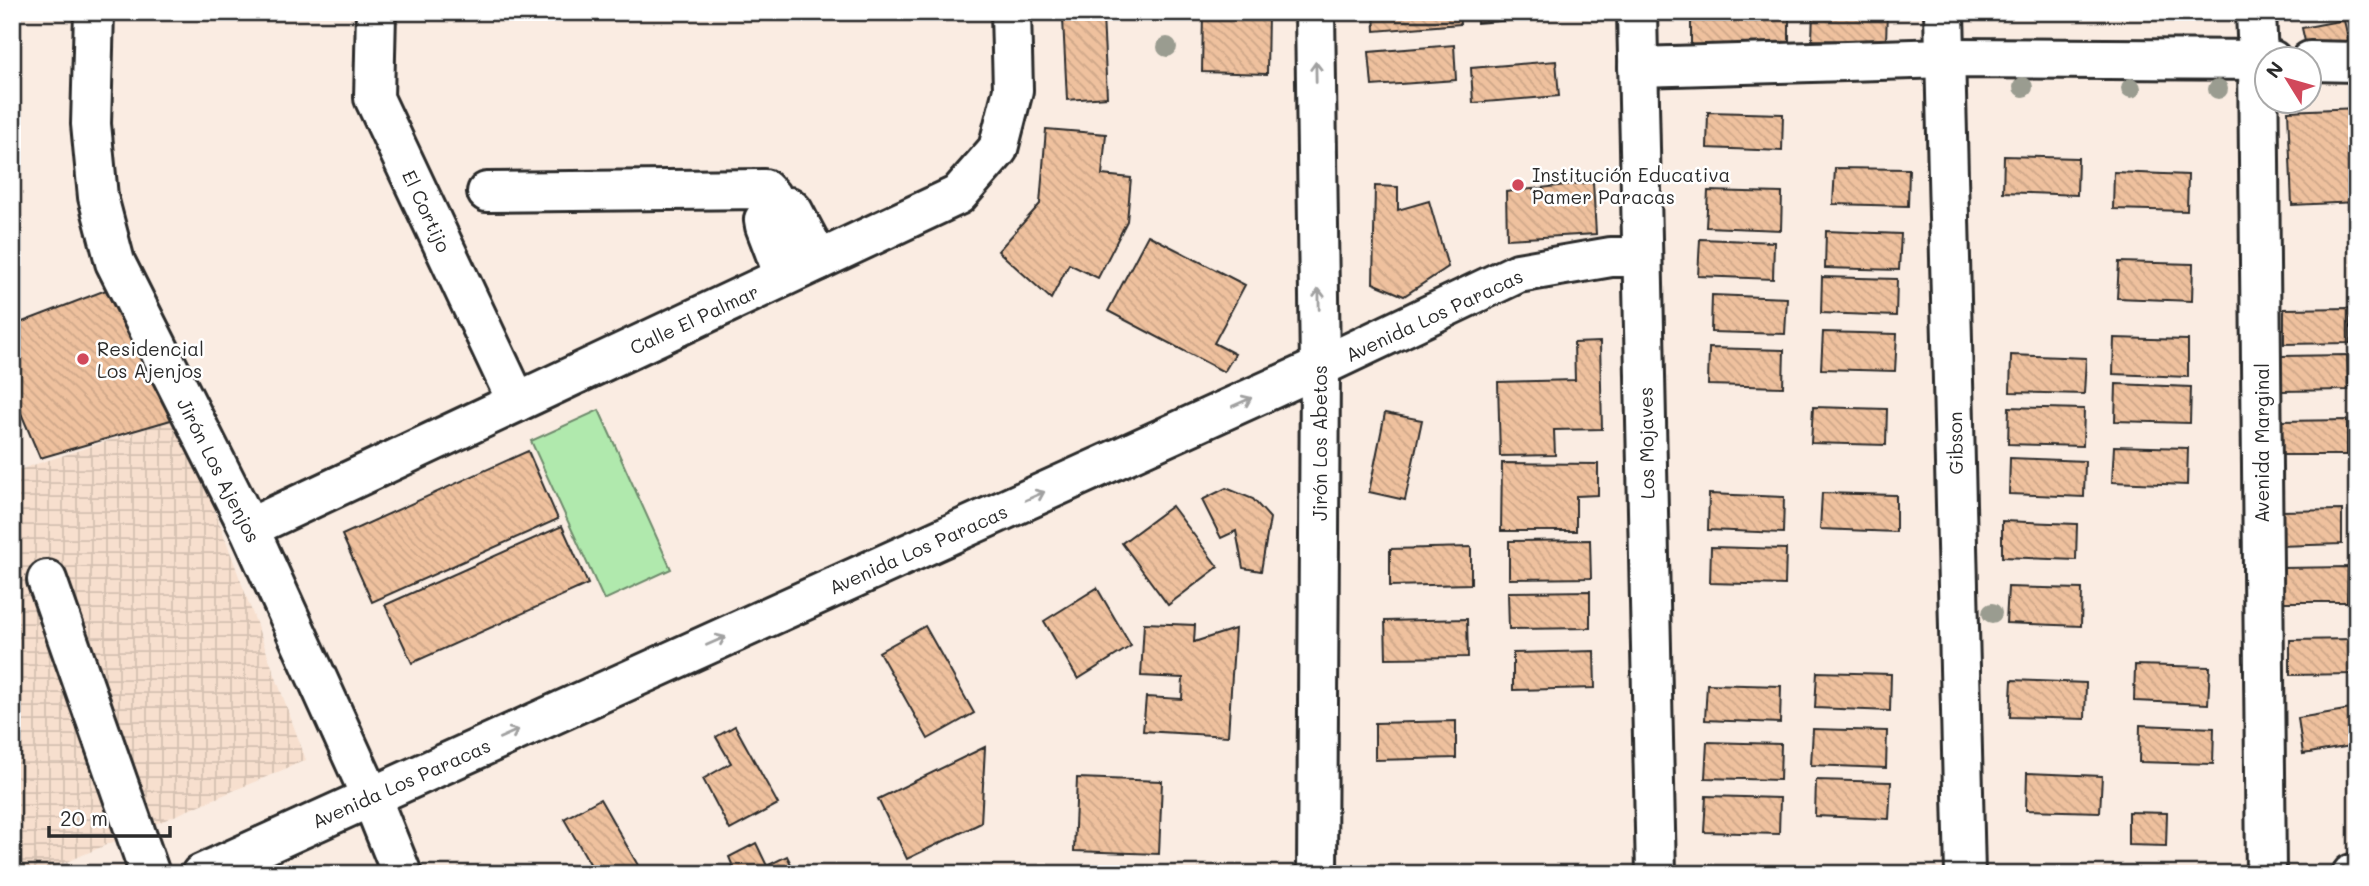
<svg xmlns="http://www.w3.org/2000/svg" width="2369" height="886" font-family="Mali,sans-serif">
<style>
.industrial{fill:url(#industrial-grid)}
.grass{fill:#b0e9ad;stroke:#6e8a6c;stroke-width:2}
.building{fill:url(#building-back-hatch);stroke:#2b2b2b;stroke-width:2}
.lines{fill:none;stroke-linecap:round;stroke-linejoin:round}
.minor-casing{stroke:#2b2b2b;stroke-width:44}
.minor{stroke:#fff;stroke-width:38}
.tree{fill:#9a9c90}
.oneway{stroke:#a0a0a0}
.poi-dot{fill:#d1495b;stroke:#fff;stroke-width:2.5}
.labels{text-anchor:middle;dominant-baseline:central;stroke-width:5;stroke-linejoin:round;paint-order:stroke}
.poi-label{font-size:19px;fill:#2b2b2b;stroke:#fff;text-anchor:start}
.street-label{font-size:19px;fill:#2b2b2b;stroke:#fff}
</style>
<defs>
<pattern id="industrial-grid" width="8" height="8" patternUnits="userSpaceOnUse" patternTransform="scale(1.75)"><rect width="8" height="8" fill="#f7dfce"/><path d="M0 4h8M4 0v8" fill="none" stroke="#d4c0b1"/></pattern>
<pattern id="building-back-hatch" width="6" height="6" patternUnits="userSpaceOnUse" patternTransform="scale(1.75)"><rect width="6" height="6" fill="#efc19e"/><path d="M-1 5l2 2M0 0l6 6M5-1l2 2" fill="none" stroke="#cda688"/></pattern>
</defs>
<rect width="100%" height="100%" fill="#faece2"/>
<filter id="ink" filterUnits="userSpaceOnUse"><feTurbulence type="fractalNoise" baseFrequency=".0143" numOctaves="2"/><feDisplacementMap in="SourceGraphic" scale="14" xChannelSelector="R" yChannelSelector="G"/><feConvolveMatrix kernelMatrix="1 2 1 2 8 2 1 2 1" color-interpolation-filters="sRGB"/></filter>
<g filter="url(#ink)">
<polygon class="industrial" points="181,417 306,760 38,874 12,874 12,472"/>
<polygon class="grass" points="599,410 671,569 604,600 531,441"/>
<g class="building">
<polygon points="1203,12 1268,12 1267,74 1202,72"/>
<polygon points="1374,12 1459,12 1460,24 1375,31"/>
<polygon points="1476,12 1561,12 1561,16 1477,23"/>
<polygon points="1813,12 1887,12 1886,42 1812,40"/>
<polygon points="1103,16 1107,97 1067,100 1063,19"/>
<rect x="1691" y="17" width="98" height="31"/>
<polygon points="2344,20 2350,47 2308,55 2302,28"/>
<polygon points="1454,45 1456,80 1372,86 1369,52"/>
<polygon points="1556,61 1559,96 1473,103 1471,68"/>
<polygon points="2357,108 2357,202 2292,205 2288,111"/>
<polygon points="1708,112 1783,114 1782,151 1707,148"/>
<polygon points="1046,129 1106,134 1102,175 1131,178 1127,221 1098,278 1069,264 1051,299 998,251 1040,204"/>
<polygon points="2004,156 2078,158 2077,195 2003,192"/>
<polygon points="1835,168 1909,169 1908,206 1833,204"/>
<polygon points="2114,172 2188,175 2187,211 2113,209"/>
<polygon points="1593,182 1596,234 1507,239 1506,192"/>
<polygon points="1375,186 1398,187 1398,210 1429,201 1448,267 1404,296 1373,283"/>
<polygon points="1708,191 1782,193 1781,230 1706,227"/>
<polygon points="1826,231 1901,234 1899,270 1825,268"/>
<polygon points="1148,235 1245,285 1214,343 1235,354 1224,372 1108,311"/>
<polygon points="1700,239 1774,242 1773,279 1698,276"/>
<polygon points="2119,262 2193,264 2192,301 2117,298"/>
<polygon points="1822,277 1897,279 1896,316 1821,313"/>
<polygon points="119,285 181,417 40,458 12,392 12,326"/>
<polygon points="1712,295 1787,298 1785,334 1711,332"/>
<polygon points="2350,308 2350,343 2284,344 2284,309"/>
<polygon points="1823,332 1897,334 1895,371 1821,369"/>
<polygon points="2114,338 2188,340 2188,377 2113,374"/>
<polygon points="1600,342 1602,429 1554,430 1555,455 1500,456 1498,382 1575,380 1574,343"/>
<polygon points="1709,348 1784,350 1783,387 1708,385"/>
<polygon points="2011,355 2086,358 2084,394 2010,392"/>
<polygon points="2347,355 2348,390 2282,391 2281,356"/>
<polygon points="2116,384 2191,387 2190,423 2115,421"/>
<polygon points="1813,407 1887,409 1886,445 1811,443"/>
<polygon points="2009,407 2084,409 2083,446 2008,444"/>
<polygon points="1385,413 1422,420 1405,500 1369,492"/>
<polygon points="2352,417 2357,417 2357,444 2353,444"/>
<polygon points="2347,420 2347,455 2281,455 2281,421"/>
<polygon points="2114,446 2188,448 2187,485 2112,482"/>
<polygon points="528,451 558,519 372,602 342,535"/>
<polygon points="2010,458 2085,461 2084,497 2009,494"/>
<polygon points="1502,463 1598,464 1598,495 1576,496 1576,531 1501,531"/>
<polygon points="1226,488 1253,499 1270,518 1261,571 1243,568 1236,531 1221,538 1202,500"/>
<polygon points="1822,493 1896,495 1896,532 1820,529"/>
<polygon points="1709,494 1784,497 1783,533 1708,530"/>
<polygon points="1172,506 1218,567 1168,605 1122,543"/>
<polygon points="2342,510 2342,544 2277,546 2276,511"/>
<polygon points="2002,521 2077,524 2076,560 2002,557"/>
<polygon points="562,526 588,584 412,663 385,605"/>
<polygon points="1590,540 1591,578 1509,579 1509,541"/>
<polygon points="1471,547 1471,584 1390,586 1390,549"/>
<polygon points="1711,547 1786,549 1785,585 1710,583"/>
<polygon points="2348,567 2347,602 2282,602 2282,568"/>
<polygon points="2008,587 2082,589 2081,626 2006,623"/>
<polygon points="1097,588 1131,646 1078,679 1044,621"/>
<polygon points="1590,591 1590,628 1509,629 1508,592"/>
<polygon points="1467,619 1468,657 1386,658 1385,621"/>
<polygon points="1144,623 1195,625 1194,642 1235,629 1228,736 1143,731 1146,697 1182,699 1183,678 1141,676"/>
<polygon points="925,626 974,713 928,739 879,652"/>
<polygon points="2355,639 2355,674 2290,675 2290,640"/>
<polygon points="1594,651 1595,688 1513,690 1513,653"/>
<polygon points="2135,665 2210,667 2208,704 2134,701"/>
<polygon points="1817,672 1891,674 1890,711 1815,708"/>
<polygon points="2012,680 2086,683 2085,719 2010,717"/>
<polygon points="1707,684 1781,686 1780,723 1705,720"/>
<polygon points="2357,708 2357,745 2303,754 2298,718"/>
<polygon points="1456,721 1456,758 1375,760 1375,723"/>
<polygon points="2140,725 2214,728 2213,764 2139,762"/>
<polygon points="735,726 778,804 730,830 703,779 731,763 716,737"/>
<polygon points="1813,729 1887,731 1886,768 1811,765"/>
<polygon points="1707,742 1781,744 1780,780 1705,778"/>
<polygon points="985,747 981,823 907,859 878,799"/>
<polygon points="2027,773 2102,776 2100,812 2026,810"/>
<polygon points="1077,778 1162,781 1159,854 1074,851"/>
<polygon points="1816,780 1891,782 1889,819 1815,816"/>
<polygon points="1706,796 1780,798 1779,834 1704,832"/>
<polygon points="600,799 643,874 596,874 564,819"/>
<polygon points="2128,812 2167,813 2166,846 2128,845"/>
<polygon points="756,843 767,866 787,856 796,874 736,874 729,857"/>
</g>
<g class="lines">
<defs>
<g id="minor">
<polyline points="94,12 91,124 98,197 115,262 249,528 371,797 402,874"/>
<polyline points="376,12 374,98 517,402"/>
<polyline points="1315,12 1320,367 1317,874"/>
<polyline points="1637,12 1656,874"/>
<polyline points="1944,12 1965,874"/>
<polyline points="2256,12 2258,59 2266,874"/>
<polyline points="2310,61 2357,62"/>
<polyline points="1638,67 1947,58 2272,60"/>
<polyline points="487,192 764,189 771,196 777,209 764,220 765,226 784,276"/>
<polyline points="777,209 789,207 793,211 819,260"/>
<polyline points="249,528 958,195 998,149 1013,90 1011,12"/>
<polyline points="47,580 150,874"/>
<polyline points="201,874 1320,367 1518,273 1611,257 1642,257"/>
<polyline points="2352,874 2357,874"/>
</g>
</defs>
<use href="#minor" class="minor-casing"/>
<use href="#minor" class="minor"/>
</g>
<g class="tree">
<circle cx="1167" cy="47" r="10"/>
<circle cx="2023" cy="87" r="10"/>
<circle cx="2131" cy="88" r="10"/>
<circle cx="2218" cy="89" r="10"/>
<circle cx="1992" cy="613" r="10"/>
</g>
<defs><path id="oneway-shaft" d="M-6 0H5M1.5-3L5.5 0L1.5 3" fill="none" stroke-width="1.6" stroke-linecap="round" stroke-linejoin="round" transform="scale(1.75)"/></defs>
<g class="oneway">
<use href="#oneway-shaft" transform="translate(1316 72) rotate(-91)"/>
<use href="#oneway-shaft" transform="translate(1319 299) rotate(-91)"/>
<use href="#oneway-shaft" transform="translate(1242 402) rotate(-24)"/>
<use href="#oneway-shaft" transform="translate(1035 496) rotate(-24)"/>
<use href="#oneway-shaft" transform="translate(716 641) rotate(-24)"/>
<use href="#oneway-shaft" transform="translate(509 734) rotate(-24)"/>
</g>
</g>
<g class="poi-dot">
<circle cx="1518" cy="185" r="7"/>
<circle cx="83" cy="359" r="7"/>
</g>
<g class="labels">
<g class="poi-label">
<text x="1532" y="174">Institución Educativa<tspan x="1532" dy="22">Pamer Paracas</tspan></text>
<text x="97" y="348">Residencial<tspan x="97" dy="22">Los Ajenjos</tspan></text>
</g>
<g class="street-label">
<text transform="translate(427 211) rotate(65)">El Cortijo</text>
<text transform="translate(1434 315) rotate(-25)">Avenida Los Paracas</text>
<text transform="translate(694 319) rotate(-25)">Calle El Palmar</text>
<text transform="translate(1319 443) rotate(-90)">Jirón Los Abetos</text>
<text transform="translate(1646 443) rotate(-91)">Los Mojaves</text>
<text transform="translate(1955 443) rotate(-91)">Gibson</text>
<text transform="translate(2261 443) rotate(-90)">Avenida Marginal</text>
<text transform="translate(219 470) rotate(63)">Jirón Los Ajenjos</text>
<text transform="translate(918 549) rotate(-24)">Avenida Los Paracas</text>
<text transform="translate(401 783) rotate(-24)">Avenida Los Paracas</text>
</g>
</g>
<rect width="2369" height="886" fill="none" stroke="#fff" stroke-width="42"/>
<rect x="21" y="21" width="2327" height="844" fill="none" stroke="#2b2b2b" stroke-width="2.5" filter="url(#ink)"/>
<g transform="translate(2288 80) rotate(307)"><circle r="33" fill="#ffffff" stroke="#aaaaaa" stroke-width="2"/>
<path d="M0-5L12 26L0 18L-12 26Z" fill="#d1495b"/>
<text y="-10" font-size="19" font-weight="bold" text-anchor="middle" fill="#2b2b2b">N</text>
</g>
<path d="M49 826v10h121v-10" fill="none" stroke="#2b2b2b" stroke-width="3.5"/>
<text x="60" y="826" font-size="21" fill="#2b2b2b" stroke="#ffffff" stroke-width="5" paint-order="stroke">20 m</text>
</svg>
